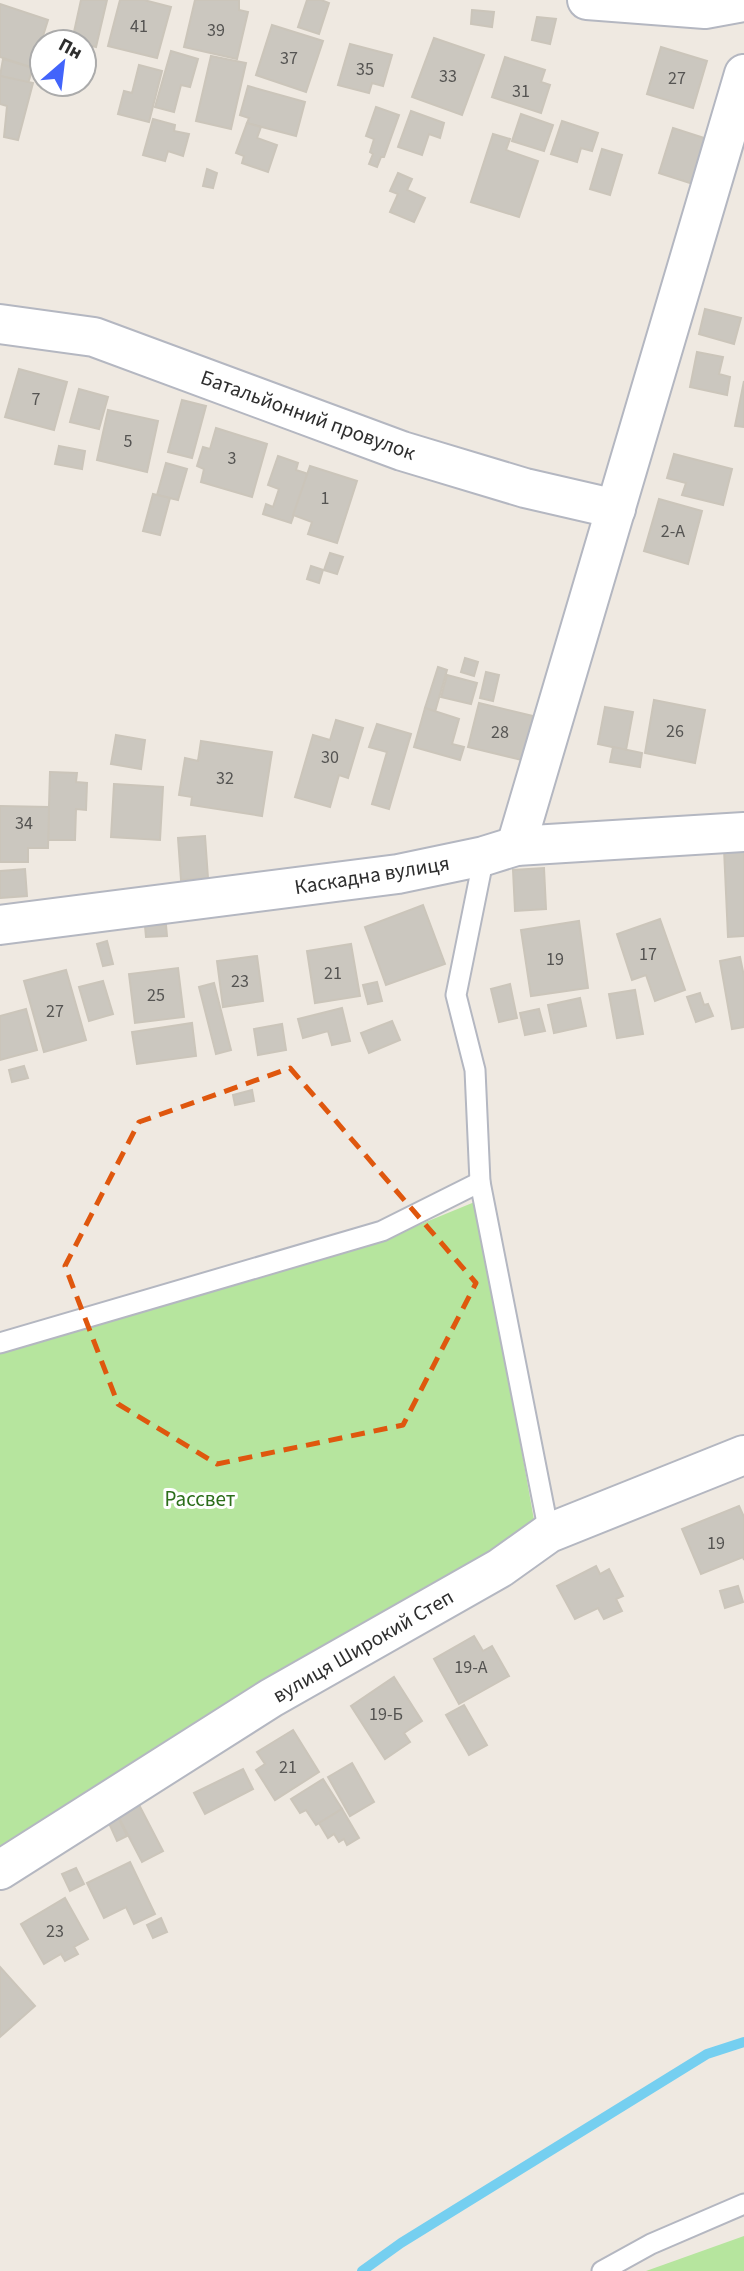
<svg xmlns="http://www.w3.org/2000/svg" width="744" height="2271" font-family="'Source Sans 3',sans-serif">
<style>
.green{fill:#b6e59e}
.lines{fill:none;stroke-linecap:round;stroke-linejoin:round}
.stream{stroke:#75cff0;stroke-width:10}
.building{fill:#cbc7bf;stroke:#cbc5ba;stroke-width:2}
.service-casing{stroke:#b4b7c1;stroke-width:23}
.minor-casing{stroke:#b4b7c1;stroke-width:42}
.service{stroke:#fff;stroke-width:19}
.minor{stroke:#fff;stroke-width:38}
.marked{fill:none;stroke:#df570e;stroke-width:5;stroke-dasharray:14 9;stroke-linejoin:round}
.labels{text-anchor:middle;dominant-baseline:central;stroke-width:6;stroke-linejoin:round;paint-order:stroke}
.number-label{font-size:18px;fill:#555452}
.street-label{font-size:21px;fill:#2e2e2e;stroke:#fff}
.park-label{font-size:21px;fill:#2c6e1b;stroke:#fff}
</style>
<rect width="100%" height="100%" fill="#efe9e1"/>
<g class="green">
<polygon points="477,1201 536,1531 0,1861 0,1351 382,1240"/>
<polygon points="744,2236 744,2271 646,2271"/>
</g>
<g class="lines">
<polyline class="stream" points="362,2271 401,2243 707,2054 744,2042"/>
</g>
<g class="building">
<polygon points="81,0 107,0 96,47 84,44 84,42 72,41"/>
<polygon points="120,0 144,0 171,7 157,58 108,46"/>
<polygon points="195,0 239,0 239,10 248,12 237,59 184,47"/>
<polygon points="307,0 321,0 329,3 319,34 298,27"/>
<polygon points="0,4 48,20 33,68 0,57"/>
<polygon points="472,10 494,12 492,27 471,24"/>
<polygon points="537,17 556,19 550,44 532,40"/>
<polygon points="272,25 323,41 306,92 256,75"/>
<polygon points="434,38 484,55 462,115 412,97"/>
<polygon points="350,44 392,55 383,86 372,83 369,93 338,85"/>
<polygon points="661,47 707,61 693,108 647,94"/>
<polygon points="171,51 198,59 190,87 181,85 174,112 155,107"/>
<polygon points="211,56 246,63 231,129 196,121"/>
<polygon points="505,57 545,70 541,82 550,85 541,113 492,97"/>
<polygon points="3,59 33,68 28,83 0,76"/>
<polygon points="139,65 162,71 149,122 118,114 124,91 132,93"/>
<polygon points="0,76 33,83 18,140 4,137 7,106 0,104"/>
<polygon points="248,86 305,102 296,136 247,123 249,118 240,115"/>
<polygon points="376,107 399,115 384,157 381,157 377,167 369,164 373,154 370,152 374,139 366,136"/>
<polygon points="411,111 444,123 440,138 429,134 422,155 398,147"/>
<polygon points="521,114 553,125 544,151 512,141"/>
<polygon points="153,119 175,125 174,131 189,134 183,156 168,151 165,161 143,155"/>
<polygon points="562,121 598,133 592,151 581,148 577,162 551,154"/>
<polygon points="247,123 261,127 257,138 277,145 268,172 242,163 244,156 236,153"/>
<polygon points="673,128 707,139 693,184 659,173"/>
<polygon points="493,134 510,139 506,150 538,161 519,217 471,202"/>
<polygon points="602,149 622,155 610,195 590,189"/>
<polygon points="207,169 217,173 213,188 203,186"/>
<polygon points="398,173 412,179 407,190 425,198 414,222 390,212 398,194 390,191"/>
<polygon points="705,309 741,318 734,344 699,334"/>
<polygon points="697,352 723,357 719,374 730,377 727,395 690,387"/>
<polygon points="19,369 67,382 54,430 5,417"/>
<polygon points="744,381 744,427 735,426"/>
<polygon points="79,389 108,397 99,429 70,422"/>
<polygon points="182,400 206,406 192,458 168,452"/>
<polygon points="108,410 158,421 147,472 97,460"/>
<polygon points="216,428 267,444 252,497 201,482 204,469 197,466 203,447 210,449"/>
<polygon points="59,446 85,451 82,469 55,464"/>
<polygon points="674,454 732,469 723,505 682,495 686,483 667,478"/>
<polygon points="278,456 298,463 296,470 308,474 291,523 263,514 266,504 273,507 279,489 268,485"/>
<polygon points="166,463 187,469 178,500 157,495"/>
<polygon points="310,466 357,481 337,543 308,534 312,522 293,515"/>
<polygon points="153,494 170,498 160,535 143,531"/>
<polygon points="659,499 702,511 688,564 644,551"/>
<polygon points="330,553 343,557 337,574 324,570"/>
<polygon points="311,566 323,570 319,583 307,579"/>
<polygon points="465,658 478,662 474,676 461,672"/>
<polygon points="438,667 447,670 435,712 425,708"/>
<polygon points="486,672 499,675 493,701 480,698"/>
<polygon points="447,675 477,683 471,704 441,697"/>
<polygon points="654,700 705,710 695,763 645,753"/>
<polygon points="479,703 533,716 522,760 468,747"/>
<polygon points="605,707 633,712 626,750 598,744"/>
<polygon points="425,708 459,719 452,744 464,747 460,760 414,747"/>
<polygon points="336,720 363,728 348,778 339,775 330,807 295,797 313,735 330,740"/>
<polygon points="377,724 411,734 389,809 372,804 387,752 369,747"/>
<polygon points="116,735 145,740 141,769 111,764"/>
<polygon points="201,741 272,752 262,816 191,805 192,797 179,795 185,758 198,761"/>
<polygon points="613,747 642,753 640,767 610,762"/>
<polygon points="50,772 77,773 76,782 87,783 86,810 76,809 75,840 48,840"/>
<polygon points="114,784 163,787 160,840 111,837"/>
<polygon points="0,806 49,807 48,848 28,848 28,862 0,862"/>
<polygon points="205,836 208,878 181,880 178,838"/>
<polygon points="744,848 744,936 728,937 724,849"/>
<polygon points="544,868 546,909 515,911 513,870"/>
<polygon points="25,869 27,896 0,898 0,871"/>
<polygon points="423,905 445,964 386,985 365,927"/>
<polygon points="660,919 685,990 655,1001 646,975 632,980 617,934"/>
<polygon points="579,921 588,988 531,996 521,930"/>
<polygon points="166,925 167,936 146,937 145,926"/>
<polygon points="107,941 113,964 103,966 97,944"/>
<polygon points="351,944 360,996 315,1003 307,951"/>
<polygon points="257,956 263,1001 223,1007 217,961"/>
<polygon points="740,957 744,976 744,1027 732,1029 720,961"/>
<polygon points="178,968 184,1017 135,1023 129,974"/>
<polygon points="66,970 86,1040 44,1052 24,981"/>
<polygon points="103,981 113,1014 89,1021 79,987"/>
<polygon points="377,982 382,1001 368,1004 363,985"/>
<polygon points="214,983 231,1050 216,1054 199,987"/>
<polygon points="510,984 517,1018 499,1022 491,989"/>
<polygon points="635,990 643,1034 617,1038 609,994"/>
<polygon points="700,993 704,1005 708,1004 713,1016 696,1022 687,997"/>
<polygon points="580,998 586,1026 554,1033 548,1005"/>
<polygon points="342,1008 350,1041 332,1045 328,1031 303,1038 298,1019"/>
<polygon points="26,1009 37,1050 0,1060 0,1016"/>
<polygon points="539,1009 545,1031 525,1035 520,1013"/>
<polygon points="392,1021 400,1040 369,1053 361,1033"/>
<polygon points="192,1023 196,1056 137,1064 132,1032"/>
<polygon points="282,1024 286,1050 258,1055 254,1029"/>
<polygon points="24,1066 28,1078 12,1082 9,1070"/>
<polygon points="252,1090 254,1101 235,1105 233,1095"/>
<polygon points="739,1506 744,1517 744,1560 743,1557 701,1574 682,1529"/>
<polygon points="596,1566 600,1574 609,1569 623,1596 616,1599 622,1611 604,1619 598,1608 575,1619 557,1586"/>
<polygon points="738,1586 743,1602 725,1608 720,1591"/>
<polygon points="474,1636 483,1651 492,1646 509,1676 459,1704 434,1659"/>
<polygon points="394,1677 422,1721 404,1733 410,1742 385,1759 351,1706"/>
<polygon points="464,1705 487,1745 469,1755 446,1715"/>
<polygon points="293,1730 319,1772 275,1800 256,1770 265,1764 257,1752"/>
<polygon points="352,1763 374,1802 350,1816 328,1777"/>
<polygon points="243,1769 253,1789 205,1814 194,1793"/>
<polygon points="323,1779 342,1809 316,1825 306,1810 300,1813 291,1799"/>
<polygon points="137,1801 163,1851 142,1862 116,1812"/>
<polygon points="342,1809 359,1838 347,1845 344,1839 339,1842 334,1834 328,1838 319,1823"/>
<polygon points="118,1817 127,1836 117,1841 108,1821"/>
<polygon points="130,1862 155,1914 134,1924 126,1907 104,1918 87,1883"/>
<polygon points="76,1868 84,1884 70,1891 62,1874"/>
<polygon points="65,1898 88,1939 74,1947 78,1954 65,1961 61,1954 44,1964 21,1924"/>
<polygon points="161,1918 167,1932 153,1938 147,1925"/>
<polygon points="0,1967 35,2006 0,2037"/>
</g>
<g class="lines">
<defs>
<g id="service">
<polyline points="484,856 456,995 475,1070 480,1182 549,1533"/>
<polyline points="0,1343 382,1231 480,1182"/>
<polyline points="602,2271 651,2244 744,2204"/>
</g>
<g id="minor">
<polyline points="587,0 705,9 744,2"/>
<polyline points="0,324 94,337 402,451 525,488 616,509"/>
<polyline points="516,846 744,74"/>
<polyline points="0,925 398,874 484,856 516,846 744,832"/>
<polyline points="0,1870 271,1698 500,1568 549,1533 744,1455"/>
</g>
</defs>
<use href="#service" class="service-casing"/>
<use href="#minor" class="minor-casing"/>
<use href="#service" class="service"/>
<use href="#minor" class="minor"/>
</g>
<path class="marked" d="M 290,1068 L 476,1283 L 403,1425 L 217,1464 L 118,1404 L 65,1266 L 139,1122 Z"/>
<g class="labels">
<g class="number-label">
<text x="139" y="26">41</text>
<text x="216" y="30">39</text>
<text x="289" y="58">37</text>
<text x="365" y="69">35</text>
<text x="448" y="76">33</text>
<text x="677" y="78">27</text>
<text x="521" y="91">31</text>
<text x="36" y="399">7</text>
<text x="128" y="441">5</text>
<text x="232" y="458">3</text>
<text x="325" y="498">1</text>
<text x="673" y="531">2-А</text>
<text x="675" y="731">26</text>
<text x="500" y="732">28</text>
<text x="330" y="757">30</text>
<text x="225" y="778">32</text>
<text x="24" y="823">34</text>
<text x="648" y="954">17</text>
<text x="555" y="959">19</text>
<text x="333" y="973">21</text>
<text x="240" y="981">23</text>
<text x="156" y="995">25</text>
<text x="55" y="1011">27</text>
<text x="716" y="1543">19</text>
<text x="471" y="1667">19-А</text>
<text x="386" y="1714">19-Б</text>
<text x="288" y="1767">21</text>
<text x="55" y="1931">23</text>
</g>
<g class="street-label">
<text transform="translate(308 415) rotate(20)">Батальйонний провулок</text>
<text transform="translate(372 875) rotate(-9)">Каскадна вулиця</text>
<text transform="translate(363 1646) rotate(-30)">вулиця Широкий Степ</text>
</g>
<g class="park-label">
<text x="200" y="1499">Рассвет</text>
</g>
</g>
<g transform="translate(63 63) rotate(28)"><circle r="33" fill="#ffffff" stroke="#ababab" stroke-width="2"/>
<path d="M0-5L12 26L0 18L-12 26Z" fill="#4264fb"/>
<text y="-10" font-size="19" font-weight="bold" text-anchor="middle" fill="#2e2e2e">Пн</text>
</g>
</svg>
